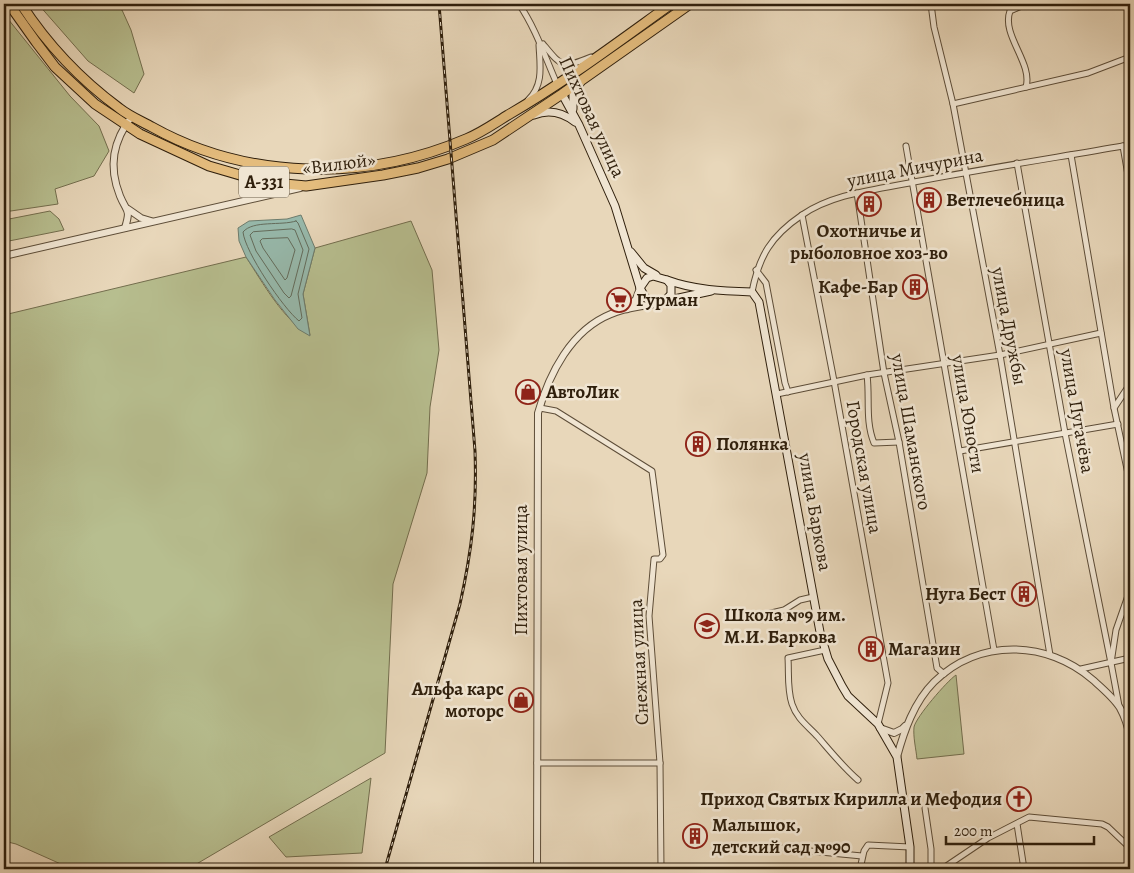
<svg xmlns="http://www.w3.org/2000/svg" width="1134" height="873" font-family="Alegreya,serif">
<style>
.green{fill:#b7be8f;stroke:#736e4e}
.water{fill:#97baad;stroke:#6d7c6d}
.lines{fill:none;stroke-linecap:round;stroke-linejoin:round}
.shore{stroke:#636c5c;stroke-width:1}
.minor-casing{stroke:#5d4d38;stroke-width:7}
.tertiary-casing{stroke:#5d4d38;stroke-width:8}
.secondary-casing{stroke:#2f1f0c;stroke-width:9}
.trunk-casing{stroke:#2f1f0c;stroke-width:11}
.minor{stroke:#f0e5d2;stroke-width:5}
.tertiary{stroke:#f0e5d2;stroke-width:6}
.secondary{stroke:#f0e5d2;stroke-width:7}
.trunk{stroke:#e4bc7d;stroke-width:9}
.rail-casing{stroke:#2f1f0c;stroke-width:3}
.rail{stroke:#f0e5d2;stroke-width:1;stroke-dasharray:4;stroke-linecap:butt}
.labels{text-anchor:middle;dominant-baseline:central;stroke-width:5;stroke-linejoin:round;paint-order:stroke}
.shield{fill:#f0e5d2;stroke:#695a47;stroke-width:1}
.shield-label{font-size:18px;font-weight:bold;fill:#2f1f0c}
.street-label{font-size:19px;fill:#2f1f0c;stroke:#f0e5d2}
.poi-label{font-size:19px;font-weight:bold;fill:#2f1f0c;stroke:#f0e5d2;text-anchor:start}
</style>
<rect width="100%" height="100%" fill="#e8d7ba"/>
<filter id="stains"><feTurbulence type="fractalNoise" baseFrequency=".004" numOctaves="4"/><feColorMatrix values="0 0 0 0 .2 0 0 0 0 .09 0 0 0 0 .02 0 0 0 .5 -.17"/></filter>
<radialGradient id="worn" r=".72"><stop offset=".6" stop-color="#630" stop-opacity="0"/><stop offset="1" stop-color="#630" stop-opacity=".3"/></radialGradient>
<g class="green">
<polygon points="38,4 108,4 110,6 122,10 131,30 144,74 134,93 88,61"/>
<polygon points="4,14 70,96 99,126 109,151 94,176 55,189 58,204 4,212"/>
<polygon points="50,211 59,219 64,230 4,242 4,220"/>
<path d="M 411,221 L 432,270 L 439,350 L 430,407 L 427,473 L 393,584 L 385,753 L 188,869 L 72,869 L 16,844 L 4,841 L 4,315 L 246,257 C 263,283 283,320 310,335 L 303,294 L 315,248 Z"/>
<path d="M 956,675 L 964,754 L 917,759 C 916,749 913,737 914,727 C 916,717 947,681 956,675 Z"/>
<polygon points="371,778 362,853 286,857 269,837"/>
</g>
<polygon class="water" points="301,215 315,248 303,294 310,336 298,329 275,300 246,257 239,241 238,228 249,221 287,219"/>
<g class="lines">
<g class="shore">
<path d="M 296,221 L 298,223 L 309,249 L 298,294 L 302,318 L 299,321 C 283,308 245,252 243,232 C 253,220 281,226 296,221 Z"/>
<polygon points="292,229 295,230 303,250 291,296 289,298 284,293 256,251 250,235 253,232"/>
<polygon points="288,238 295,250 287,278 285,280 263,248 260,241 262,239"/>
</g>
<defs>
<g id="minor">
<path d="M 519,4 C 536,29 545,57 557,84"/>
<polyline points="931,4 934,27 953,104 1000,355 1050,655"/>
<path d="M 1026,4 L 1010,11 C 1001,35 1033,63 1026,87"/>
<path d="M 543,44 C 562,67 562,69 591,57"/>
<path d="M 528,100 C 544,85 540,65 539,45"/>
<polyline points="953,104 1088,73 1130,57"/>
<polyline points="906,146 994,650"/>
<polyline points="1123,146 1130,187"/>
<polyline points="1071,155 1114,408"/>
<polyline points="1017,163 1065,433 1111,663"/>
<polyline points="857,193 884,373 899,442 937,668 944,674"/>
<polyline points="802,215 834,381 888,683 878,724"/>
<polyline points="756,270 766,283 785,383 788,392"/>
<path d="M 752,292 C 759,256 771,236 802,215 C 834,193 876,190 914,182 C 983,169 1053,158 1123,146 L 1130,146"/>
<path d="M 867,375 C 870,398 865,421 874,443 L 899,442"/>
<polyline points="1130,384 1114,408 1130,483"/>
<polyline points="777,394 867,375 1000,355 1101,333"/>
<polyline points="540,408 556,411 652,471 663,555 660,559 654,559 649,616 660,763 661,869"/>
<polyline points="960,451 1118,424"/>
<polyline points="767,614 784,610 800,600 813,597"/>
<path d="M 825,650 L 788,658 C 789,673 787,689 792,704 C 797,719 808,726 818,737 C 831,752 843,767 858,780"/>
<polyline points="1081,669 1130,658"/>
<polyline points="1119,706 1111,663 1116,630 1130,590"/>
<polyline points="537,763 660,763"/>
<polyline points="925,808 931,849 931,869"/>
<polyline points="1017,824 1024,869"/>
<polyline points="779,848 862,856"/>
<polyline points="860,869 864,851 868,845 910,847"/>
<polyline points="942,869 988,838 1029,817 1102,824 1108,827 1130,848"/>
</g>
<g id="tertiary">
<polyline points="128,209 141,218 151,221"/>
<path d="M 125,228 C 131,208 127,213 120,196 C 108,166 113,141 132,116"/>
<polyline points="4,256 300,188"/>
<polyline points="627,309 636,299 640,288"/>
<polyline points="880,728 894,733 902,729 905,726"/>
<path d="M 897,757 C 904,731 914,702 934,682 C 979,638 1047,640 1093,680 C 1102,688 1114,698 1120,708 C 1125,717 1128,727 1130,737"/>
<path d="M 537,869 L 538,413 C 549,374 571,330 611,314 C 624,308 639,307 653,304"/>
</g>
<g id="secondary">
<polyline points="562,94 579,125 615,206 640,288"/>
<polyline points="573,109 573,94 580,84"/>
<path d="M 534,115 C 549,109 562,112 575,122"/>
<polyline points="631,252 644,268 656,275"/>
<polygon points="653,276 667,280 671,285 671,294 664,302 653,304 645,297 640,288 647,278"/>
<path d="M 667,280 C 694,290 723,291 752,292 L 759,302 L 820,632 L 828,659 L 842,686 L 848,696 L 878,724 L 897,757 L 910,847 L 910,869"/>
<polyline points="665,301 711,291"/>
</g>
<g id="trunk">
<polyline points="9,4 36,42 55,67 95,104 140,134 209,166 264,182 306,186 383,175 418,168 448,159 493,140 562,94 690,4"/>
<path d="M 21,4 C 47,44 81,80 119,108 C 129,116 141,121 152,127 C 247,180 366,182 466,139 C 481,133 495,123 508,115 C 565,82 618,42 671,4"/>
</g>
</defs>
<use href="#minor" class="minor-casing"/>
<use href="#tertiary" class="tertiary-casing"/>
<use href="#secondary" class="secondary-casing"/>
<use href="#trunk" class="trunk-casing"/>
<use href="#minor" class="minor"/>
<use href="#tertiary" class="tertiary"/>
<use href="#secondary" class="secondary"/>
<use href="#trunk" class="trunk"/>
<defs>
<path id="rail" d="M 385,869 L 460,604 C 472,550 477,507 475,451 L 439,4"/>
</defs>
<use href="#rail" class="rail-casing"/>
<use href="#rail" class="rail"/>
</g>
<defs>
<symbol id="building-ring" viewBox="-11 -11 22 22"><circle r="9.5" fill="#f0e5d2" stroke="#8f2418" stroke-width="1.5"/><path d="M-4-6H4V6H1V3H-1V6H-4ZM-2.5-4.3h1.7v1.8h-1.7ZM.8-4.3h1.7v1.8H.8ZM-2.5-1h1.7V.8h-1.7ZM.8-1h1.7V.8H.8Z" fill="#8f2418"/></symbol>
<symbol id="supermarket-ring" viewBox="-11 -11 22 22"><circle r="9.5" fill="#f0e5d2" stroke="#8f2418" stroke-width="1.5"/><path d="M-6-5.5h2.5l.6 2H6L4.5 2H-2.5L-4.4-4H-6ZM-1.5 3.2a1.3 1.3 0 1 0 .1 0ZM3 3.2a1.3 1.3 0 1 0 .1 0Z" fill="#8f2418"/></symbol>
<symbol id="shop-ring" viewBox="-11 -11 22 22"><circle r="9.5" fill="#f0e5d2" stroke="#8f2418" stroke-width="1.5"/><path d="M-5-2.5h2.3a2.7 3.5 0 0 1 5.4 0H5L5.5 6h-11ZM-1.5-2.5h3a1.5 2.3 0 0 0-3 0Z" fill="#8f2418"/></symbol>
<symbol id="school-ring" viewBox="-11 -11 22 22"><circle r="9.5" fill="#f0e5d2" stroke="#8f2418" stroke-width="1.5"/><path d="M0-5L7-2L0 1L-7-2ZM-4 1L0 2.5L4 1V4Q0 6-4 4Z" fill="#8f2418"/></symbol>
<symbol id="church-ring" viewBox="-11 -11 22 22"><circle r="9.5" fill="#f0e5d2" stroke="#8f2418" stroke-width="1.5"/><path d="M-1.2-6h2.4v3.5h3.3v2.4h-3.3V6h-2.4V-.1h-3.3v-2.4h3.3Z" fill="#8f2418"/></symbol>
</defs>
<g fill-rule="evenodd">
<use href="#building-ring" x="915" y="186" width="28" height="28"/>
<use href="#building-ring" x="855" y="190" width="28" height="28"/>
<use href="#building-ring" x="901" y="273" width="28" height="28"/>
<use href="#supermarket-ring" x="605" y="286" width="28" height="28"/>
<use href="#shop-ring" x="514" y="378" width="28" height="28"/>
<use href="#building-ring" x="684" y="430" width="28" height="28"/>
<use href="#building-ring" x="1010" y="580" width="28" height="28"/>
<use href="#school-ring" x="693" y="612" width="28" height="28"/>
<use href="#building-ring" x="857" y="635" width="28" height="28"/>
<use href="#shop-ring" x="507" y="686" width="28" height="28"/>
<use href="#church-ring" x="1005" y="785" width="28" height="28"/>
<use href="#building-ring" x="681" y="822" width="28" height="28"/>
</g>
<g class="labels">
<rect class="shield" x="239" y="166.5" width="50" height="31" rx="4"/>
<g class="shield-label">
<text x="264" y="182">А-331</text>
</g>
<g class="street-label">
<text transform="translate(592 117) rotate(65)">Пихтовая улица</text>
<text transform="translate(339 164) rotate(-7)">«Вилюй»</text>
<text transform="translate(915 168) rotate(-11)">улица Мичурина</text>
<text transform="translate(1009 326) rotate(79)">улица Дружбы</text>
<text transform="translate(1077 411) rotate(80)">улица Пугачёва</text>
<text transform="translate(968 414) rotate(80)">улица Юности</text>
<text transform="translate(911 432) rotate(80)">улица Шаманского</text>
<text transform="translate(864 467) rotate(80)">Городская улица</text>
<text transform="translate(815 512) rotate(80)">улица Баркова</text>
<text transform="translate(521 570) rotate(-90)">Пихтовая улица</text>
<text transform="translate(639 662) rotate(-93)">Снежная улица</text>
</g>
<g class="poi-label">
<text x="946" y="200">Ветлечебница</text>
<text x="869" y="231" text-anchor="middle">Охотничье и<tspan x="869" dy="22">рыболовное хоз-во</tspan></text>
<text x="898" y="287" text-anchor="end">Кафе-Бар</text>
<text x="636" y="300">Гурман</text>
<text x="546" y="392">АвтоЛик</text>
<text x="716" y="444">Полянка</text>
<text x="1006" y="594" text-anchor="end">Нуга Бест</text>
<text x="724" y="615">Школа №9 им.<tspan x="724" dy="22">М.И. Баркова</tspan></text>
<text x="888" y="649">Магазин</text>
<text x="504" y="689" text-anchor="end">Альфа карс<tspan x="504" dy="22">моторс</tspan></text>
<text x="1002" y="799" text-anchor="end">Приход Святых Кирилла и Мефодия</text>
<text x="712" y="825">Малышок,<tspan x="712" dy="22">детский сад №90</tspan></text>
</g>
</g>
<rect width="1134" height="873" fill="none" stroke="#e8d7ba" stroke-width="20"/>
<rect x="5" y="5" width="1124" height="863" fill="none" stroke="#2f1f0c" stroke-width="2.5"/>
<rect x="10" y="10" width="1114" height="853" fill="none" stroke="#2f1f0c"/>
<path d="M946 836v8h148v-8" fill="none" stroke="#2f1f0c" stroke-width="2.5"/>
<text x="954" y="836" font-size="15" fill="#2f1f0c" stroke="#f0e5d2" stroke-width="4" paint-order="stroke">200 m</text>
<rect width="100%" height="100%" filter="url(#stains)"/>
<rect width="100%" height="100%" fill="url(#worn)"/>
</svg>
